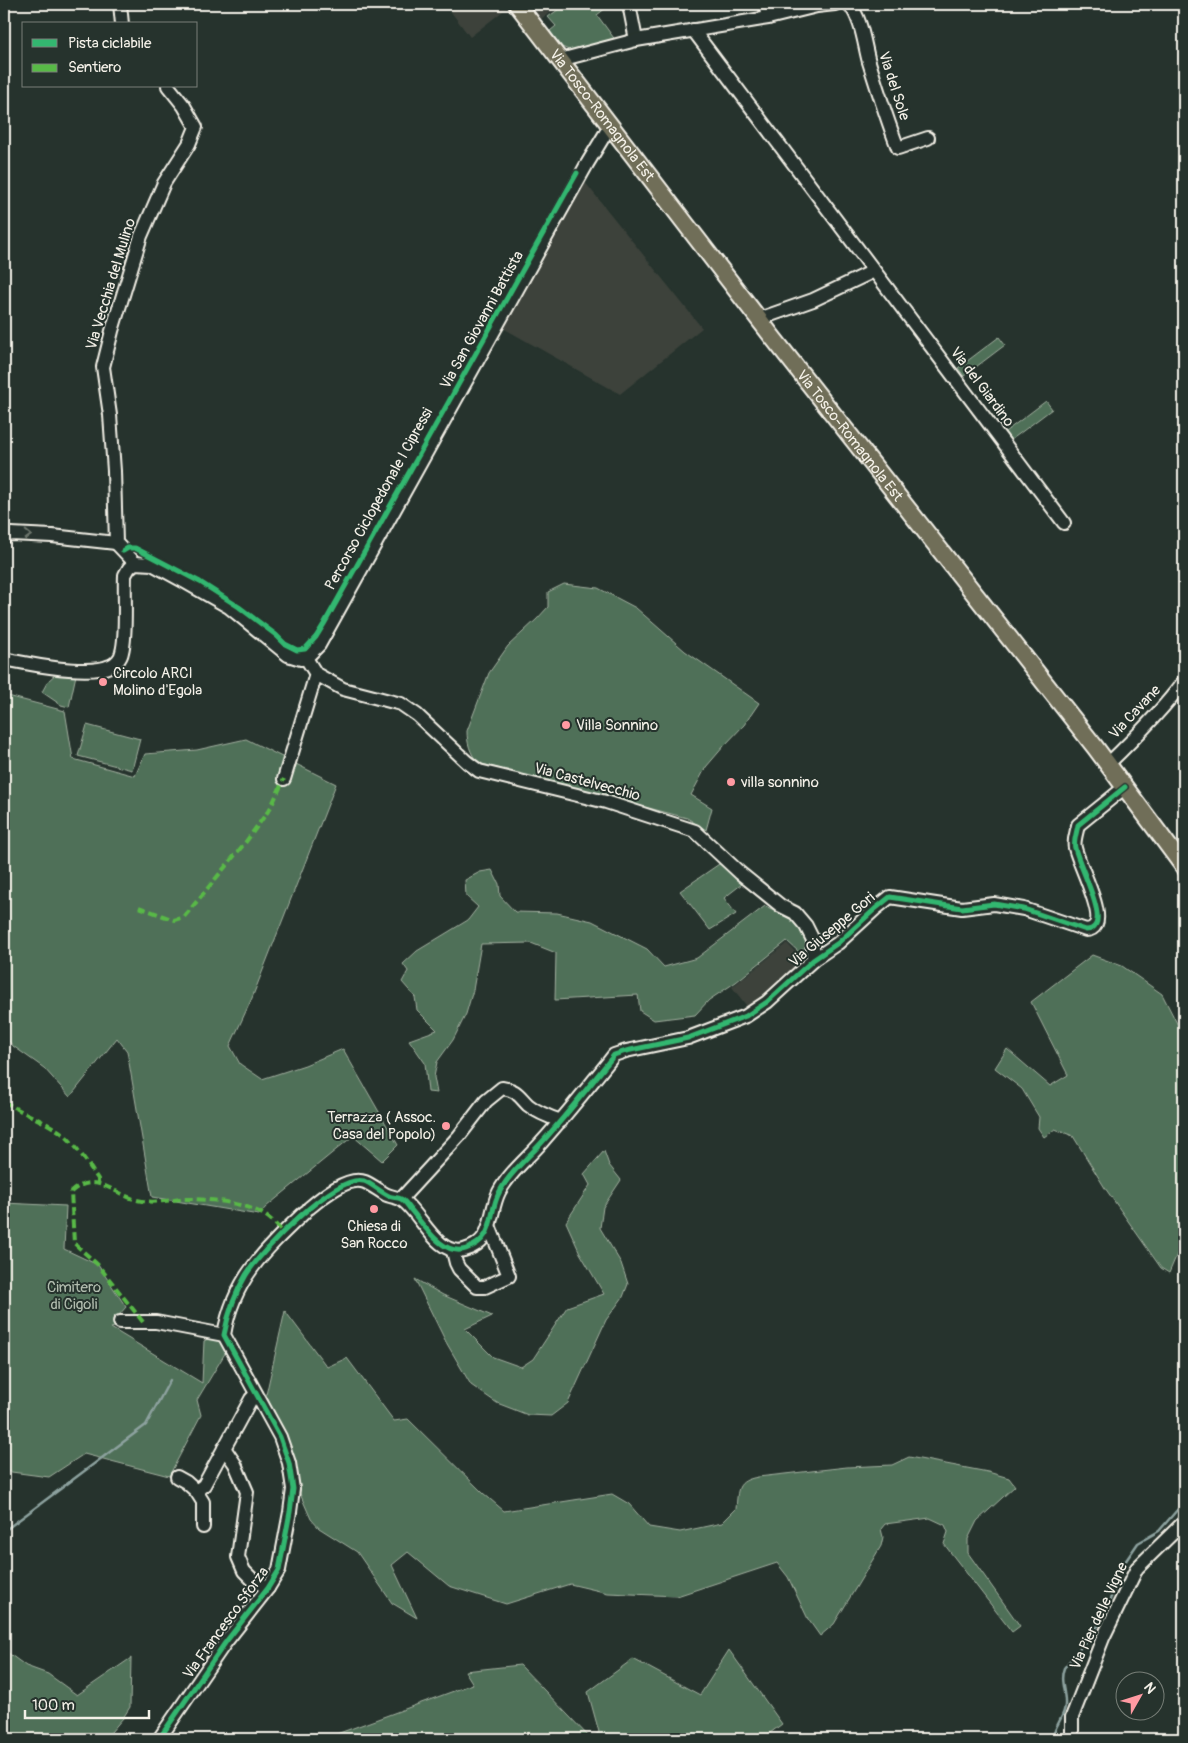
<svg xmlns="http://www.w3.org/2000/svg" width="1188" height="1743" font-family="Pangolin,sans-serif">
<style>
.built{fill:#3c423b}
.green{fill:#507059;stroke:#a2b0a0}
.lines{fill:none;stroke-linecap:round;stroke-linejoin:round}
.stream{stroke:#8da29f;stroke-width:2.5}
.minor-casing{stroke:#f4f1e8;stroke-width:16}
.major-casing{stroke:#f4f1e8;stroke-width:20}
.minor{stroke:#26332d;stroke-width:12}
.major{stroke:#706e59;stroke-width:16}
.quiet{stroke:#58b947;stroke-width:4;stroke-dasharray:8 4;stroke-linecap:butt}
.cycleway-casing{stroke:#26332d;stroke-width:8}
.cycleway{stroke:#33b770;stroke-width:5}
.oneway{stroke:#6e766e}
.poi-dot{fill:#ff9aa2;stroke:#26332d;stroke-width:2}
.labels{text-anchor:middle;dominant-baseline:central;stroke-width:4;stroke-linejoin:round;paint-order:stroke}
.street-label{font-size:15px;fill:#f4f1e8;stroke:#26332d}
.poi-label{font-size:15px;fill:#f4f1e8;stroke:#26332d;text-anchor:start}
.park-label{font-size:15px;fill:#b2bdaf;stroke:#26332d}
</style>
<rect width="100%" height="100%" fill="#26332d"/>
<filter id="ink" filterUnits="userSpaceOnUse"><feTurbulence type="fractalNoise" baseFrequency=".02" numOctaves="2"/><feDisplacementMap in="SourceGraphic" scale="10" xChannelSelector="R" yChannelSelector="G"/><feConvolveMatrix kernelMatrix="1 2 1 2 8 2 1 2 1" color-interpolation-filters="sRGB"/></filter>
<g filter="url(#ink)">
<g class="built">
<polygon points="445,4 512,4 470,37"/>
<polygon points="513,4 562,4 530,27"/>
<polygon points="584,181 702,328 620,394 503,328"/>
<polygon points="787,943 804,962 798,969 749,1009 732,987"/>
</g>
<g class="green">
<polygon points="566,4 611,4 597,15 616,41 571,51 562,47 550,31 556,26 548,17"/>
<polygon points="999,337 1005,345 964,376 958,368"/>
<polygon points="1046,401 1052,409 1011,440 1005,432"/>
<path d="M 564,584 L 598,588 L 636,608 L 685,651 L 759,703 L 744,725 L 724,746 L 706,767 L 691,795 L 712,808 L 706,830 L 687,818 L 478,763 C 470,753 467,743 467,731 L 489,673 L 508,646 L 537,619 L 548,607 L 548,592 Z"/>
<polygon points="58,672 76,675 69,707 61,705 42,692 48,681"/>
<polygon points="4,695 65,711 73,759 135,776 145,754 197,750 246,739 336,784 252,998 230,1046 240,1064 262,1079 305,1065 343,1049 398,1145 382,1161 353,1136 266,1207 259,1215 152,1197 127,1051 117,1038 70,1097 44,1068 13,1046 4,1035"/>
<polygon points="87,725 140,739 132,770 78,756"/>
<polygon points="722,862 742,884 724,898 736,914 710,930 680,891"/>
<path d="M 492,870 L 499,884 L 500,896 L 515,912 L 557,913 L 592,921 L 647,949 L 664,967 L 697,958 L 765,906 C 792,918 795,917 807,945 L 800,953 L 787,941 L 736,982 L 709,1000 L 695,1015 L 654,1020 L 640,1011 L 638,995 L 555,1000 L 556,953 L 531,943 L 481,944 L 473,990 L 466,1014 L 453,1040 L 437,1062 L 434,1077 L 437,1093 L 428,1092 L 425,1063 L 409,1040 L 437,1030 L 417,1010 L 415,997 L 402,982 L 408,971 L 403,964 L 417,951 L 468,920 L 478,907 L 466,896 L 465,880 L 480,872 Z"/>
<polygon points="1092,955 1122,966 1162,994 1184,1037 1184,1238 1169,1273 1161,1268 1105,1188 1073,1136 1055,1129 1044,1137 1038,1128 1039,1117 1022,1089 995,1068 1007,1049 1050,1086 1068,1075 1031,1002"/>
<polygon points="604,1151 609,1165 621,1180 603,1207 600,1228 621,1263 628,1284 623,1297 606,1320 568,1403 551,1416 528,1415 497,1403 471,1385 446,1342 415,1279 443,1295 492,1316 465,1329 493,1357 521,1367 533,1359 567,1307 604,1294 580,1253 566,1222 590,1185 584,1174"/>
<polygon points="4,1203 66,1206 64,1249 98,1265 126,1307 119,1315 118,1326 111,1328 202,1383 204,1341 211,1337 220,1340 227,1350 197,1400 201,1415 169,1476 84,1454 49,1477 4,1471"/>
<path d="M 285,1311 L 327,1367 L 347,1358 L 394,1421 L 408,1419 L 483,1493 L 504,1511 L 612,1494 L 629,1504 L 649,1527 L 680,1532 L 722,1523 L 736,1509 C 738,1489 736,1481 758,1477 L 847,1467 L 892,1465 L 909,1457 L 988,1472 L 1009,1478 L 1015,1486 L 977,1521 L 968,1539 L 968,1553 L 1020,1626 L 1012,1632 L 944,1544 L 948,1532 L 945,1525 L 930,1518 L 885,1524 L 881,1529 L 883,1537 L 881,1546 L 834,1624 L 820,1636 L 808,1619 L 788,1577 L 777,1563 L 677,1596 L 608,1593 L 570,1584 L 506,1604 L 449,1586 L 408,1552 L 392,1565 L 417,1618 L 392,1603 L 357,1552 L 319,1528 L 311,1519 L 297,1487 L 287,1440 L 266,1395 Z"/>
<polygon points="4,1650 26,1666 48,1674 77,1695 131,1658 130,1707 123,1718 105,1739 4,1739"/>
<polygon points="729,1650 782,1724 762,1739 323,1739 473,1684 465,1671 520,1665 591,1739 599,1732 588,1692 633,1659 700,1695"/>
</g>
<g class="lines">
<g class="stream">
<polyline points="4,1531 146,1425 170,1380"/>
<path d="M 1053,1739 C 1053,1727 1065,1717 1065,1705 C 1066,1692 1059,1681 1064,1668 L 1101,1622 L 1125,1562 L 1138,1543 L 1159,1531 L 1184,1502"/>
</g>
<defs>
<g id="minor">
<polyline points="120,4 122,24"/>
<polyline points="629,4 636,40"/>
<polyline points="765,4 768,18"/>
<path d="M 849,4 C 862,19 864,44 869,62 C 878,91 887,120 898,148 L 928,138"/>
<polyline points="693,30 1064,523"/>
<polyline points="560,60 636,40 768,18 817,6 835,4"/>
<polyline points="759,319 813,300 874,271"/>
<polyline points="4,537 11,534 52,536 116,543"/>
<polyline points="135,563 116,543 114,471 110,415 103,367 112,331 141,236 164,183 189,144 196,127 184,106 168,86"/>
<polyline points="306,658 316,674 343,689 401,704 417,715 467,762 479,771 606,802 695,831 740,873 781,906 795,913 806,926 813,940 813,960"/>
<path d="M 4,659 C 28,664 89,676 110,666 C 116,664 121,658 122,652 C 127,634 124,595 125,575 L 129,568 L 135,563 L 152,564 L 185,582 L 229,607 L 288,655 L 301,659 L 306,658 L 319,645 L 587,164 L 610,126"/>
<path d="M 1108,764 C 1135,738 1162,711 1184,681"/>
<polyline points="284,779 316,674"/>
<path d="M 401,1199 L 459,1136 L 486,1101 L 502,1088 C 517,1090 518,1095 528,1105 C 538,1113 549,1117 561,1121"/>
<path d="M 309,1208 C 321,1198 348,1175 365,1182 C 372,1185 378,1190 385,1194 C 390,1197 398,1197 402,1200 C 421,1213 437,1257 464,1250 C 495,1242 488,1214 499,1192 C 509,1173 528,1158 541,1143 C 567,1114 590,1085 614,1055 L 626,1051 L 688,1038 L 746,1016 L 767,1002 L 813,960 L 838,943 L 875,909 L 890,897 L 962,908 L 994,904 L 1024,909 L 1086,930 C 1090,930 1094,928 1096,924 C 1103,910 1079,865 1075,848 C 1073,841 1077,832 1078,825 L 1125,787"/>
<polyline points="453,1251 456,1263 459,1269 477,1287 485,1287 509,1276 490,1228"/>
<polyline points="120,1322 156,1322 224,1335"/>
<polyline points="224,1448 235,1464 247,1492 238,1557 244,1571 252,1579 268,1588"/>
<polyline points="177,1477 186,1482 196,1491"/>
<polyline points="203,1527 203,1502 196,1491 204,1485 251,1399 256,1394"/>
<path d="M 159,1739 L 225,1643 L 268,1588 L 279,1570 L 290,1512 L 293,1489 L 289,1463 L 280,1437 L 224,1335 C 233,1279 266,1249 305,1212"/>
<polyline points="1072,1739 1072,1717 1103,1638 1137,1568 1184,1522"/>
</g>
<g id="major">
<path id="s1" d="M 517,4 L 774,339 L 1095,747 L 1184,867"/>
</g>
</defs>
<use href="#minor" class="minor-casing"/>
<use href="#major" class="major-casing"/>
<use href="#minor" class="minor"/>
<use href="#major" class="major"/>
<g class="quiet">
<polyline points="139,907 174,920 184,917 245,843 271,807 284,779"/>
<path d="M 4,1101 C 21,1113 41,1119 59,1131 C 75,1142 87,1163 98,1179 L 98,1182"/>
<path d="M 143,1322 L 98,1265 L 74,1243 L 71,1192 C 97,1169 115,1197 142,1201 C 157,1203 170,1200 184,1199 C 210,1199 249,1202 270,1219 C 275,1223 279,1228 283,1233"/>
</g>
<defs>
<g id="cycleway">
<polyline points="123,551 128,548 135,548 200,582 239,607 276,635 285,644 297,650 305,649 316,637 324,624 577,173"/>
<path d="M 159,1739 L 225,1643 L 268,1588 L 279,1570 L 290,1512 L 293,1489 L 289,1463 L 280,1437 L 224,1335 C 228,1314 235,1293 246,1275 C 260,1252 336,1173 364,1181 C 372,1184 379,1191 387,1195 C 391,1198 397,1197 401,1199 C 405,1201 409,1207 411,1210 C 424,1225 443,1257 466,1249 C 497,1238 487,1214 500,1191 C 511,1171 530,1156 544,1140 C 569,1112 591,1084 614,1055 L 626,1051 L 688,1038 L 746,1016 L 767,1002 L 813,960 L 838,943 L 875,909 L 890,897 L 962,908 L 994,904 L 1024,909 L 1086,930 C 1090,930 1094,928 1096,924 C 1103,910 1079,865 1075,848 C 1073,841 1077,832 1078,825 L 1125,787"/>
</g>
</defs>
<use href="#cycleway" class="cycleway-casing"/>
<use href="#cycleway" class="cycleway"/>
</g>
<defs><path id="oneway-chevron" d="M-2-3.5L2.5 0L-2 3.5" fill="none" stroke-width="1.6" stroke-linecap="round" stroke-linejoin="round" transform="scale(1.25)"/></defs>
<use class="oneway" href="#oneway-chevron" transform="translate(28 535) rotate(2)"/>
</g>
<g class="poi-dot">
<circle cx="103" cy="682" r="5"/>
<circle cx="566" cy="725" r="5"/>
<circle cx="731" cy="782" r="5"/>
<circle cx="446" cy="1126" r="5"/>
<circle cx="374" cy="1209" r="5"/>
</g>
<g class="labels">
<g class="street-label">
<text transform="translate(894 86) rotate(72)">Via del Sole</text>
<text stroke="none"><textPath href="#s1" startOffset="140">Via Tosco-Romagnola Est</textPath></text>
<text transform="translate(111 284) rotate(-73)">Via Vecchia del Mulino</text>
<text transform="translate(482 320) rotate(-61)">Via San Giovanni Battista</text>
<text transform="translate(982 387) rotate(53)">Via del Giardino</text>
<text stroke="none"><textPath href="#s1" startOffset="545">Via Tosco-Romagnola Est</textPath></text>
<text transform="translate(379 499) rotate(-61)">Percorso Ciclopedonale I Cipressi</text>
<text transform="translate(1135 712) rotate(-47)">Via Cavane</text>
<text transform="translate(587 782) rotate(15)">Via Castelvecchio</text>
<text transform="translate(832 930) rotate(-40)">Via Giuseppe Gori</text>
<text transform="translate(1099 1616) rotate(-65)">Via Pier delle Vigne</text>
<text transform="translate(226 1623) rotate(-54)">Via Francesco Sforza</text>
</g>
<g class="poi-label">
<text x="113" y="673">Circolo ARCI<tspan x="113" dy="17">Molino d'Egola</tspan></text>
<text x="576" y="725">Villa Sonnino</text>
<text x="741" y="782">villa sonnino</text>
<text x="436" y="1117" text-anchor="end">Terrazza ( Assoc.<tspan x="436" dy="17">Casa del Popolo)</tspan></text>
<text x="374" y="1226" text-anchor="middle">Chiesa di<tspan x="374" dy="17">San Rocco</tspan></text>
</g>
<g class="park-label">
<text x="74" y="1287">Cimitero<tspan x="74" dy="17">di Cigoli</tspan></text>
</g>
</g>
<rect width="1188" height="1743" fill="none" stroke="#26332d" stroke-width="20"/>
<rect x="10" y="10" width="1168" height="1723" fill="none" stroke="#f4f1e8" stroke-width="2" filter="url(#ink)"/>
<rect x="22" y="22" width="175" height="65" fill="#26332d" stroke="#787f78"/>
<rect x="32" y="39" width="25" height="8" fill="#33b770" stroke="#787f78"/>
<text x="68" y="48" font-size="15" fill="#f4f1e8">Pista ciclabile</text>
<rect x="32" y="64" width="25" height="8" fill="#58b947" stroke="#787f78"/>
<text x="68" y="72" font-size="15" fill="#f4f1e8">Sentiero</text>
<g transform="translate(1140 1696) rotate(51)"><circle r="24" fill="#26332d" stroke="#787f78"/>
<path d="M0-4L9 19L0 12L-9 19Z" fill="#ff9aa2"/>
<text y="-8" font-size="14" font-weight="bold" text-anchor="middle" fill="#f4f1e8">N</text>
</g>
<path d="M25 1710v8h124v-8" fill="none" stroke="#f4f1e8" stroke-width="2.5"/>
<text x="32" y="1710" font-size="15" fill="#f4f1e8" stroke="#26332d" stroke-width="4" paint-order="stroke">100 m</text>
</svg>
